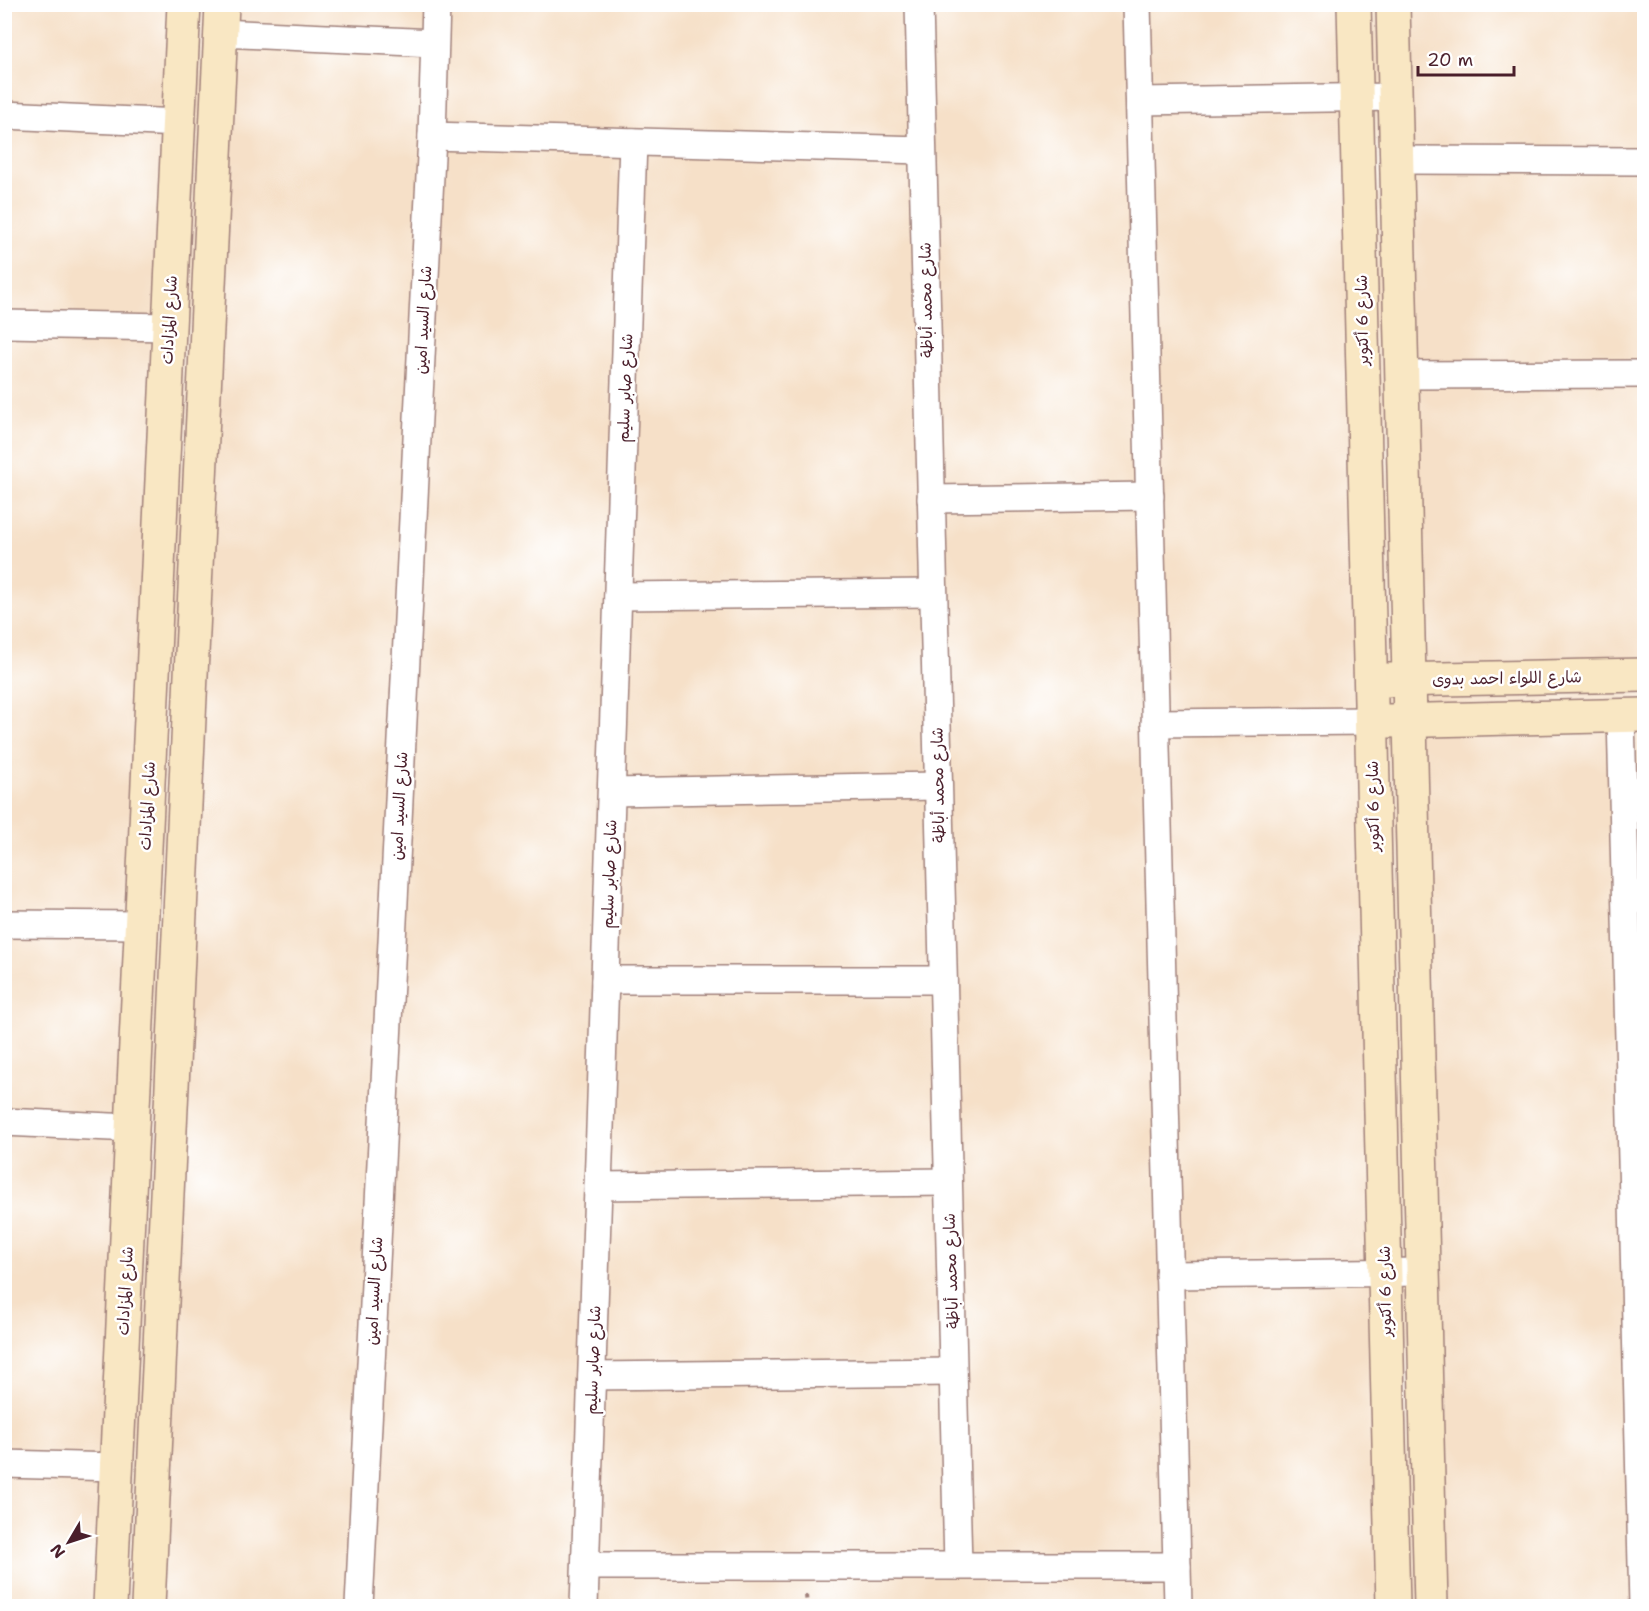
<svg xmlns="http://www.w3.org/2000/svg" width="1649" height="1611" font-family="'Shantell Sans','Playpen Sans Arabic',sans-serif">
<style>
.lines{fill:none;stroke-linecap:round;stroke-linejoin:round}
.street-casing{stroke:#a0807a;stroke-width:30}
.secondary-casing{stroke:#a0807a;stroke-width:36}
.path{stroke:#a0807a;stroke-width:4;stroke-dasharray:4.5 4.5;stroke-linecap:butt}
.street{stroke:#fff;stroke-width:27}
.secondary{stroke:#f9e7c3;stroke-width:33}
.labels{text-anchor:middle;dominant-baseline:central;stroke-width:5;stroke-linejoin:round;paint-order:stroke}
.street-label{font-size:16px;fill:#4a1f2b;stroke:#fff}
</style>
<rect width="100%" height="100%" fill="#fff"/>
<filter id="ink" filterUnits="userSpaceOnUse"><feTurbulence type="fractalNoise" baseFrequency=".0167" numOctaves="2"/><feDisplacementMap in="SourceGraphic" scale="12" xChannelSelector="R" yChannelSelector="G"/><feConvolveMatrix kernelMatrix="1 2 1 2 8 2 1 2 1" color-interpolation-filters="sRGB"/></filter>
<filter id="wash" filterUnits="userSpaceOnUse"><feTurbulence type="fractalNoise" baseFrequency=".008" numOctaves="4" result="noise"/><feDisplacementMap in="SourceGraphic" scale="24" xChannelSelector="R" yChannelSelector="G"/><feGaussianBlur stdDeviation="1.35" result="paint"/><feColorMatrix in="noise" values="0 0 0 0 0 0 0 0 0 0 0 0 0 0 0 0 0 1.4 0 .05"/><feComposite in="paint" operator="in"/></filter>
<g filter="url(#wash)">
<rect width="100%" height="100%" fill="#f6e0c8"/>
</g>
<g filter="url(#ink)">
<g class="lines">
<defs>
<g id="street">
<polyline points="919,4 958,1566"/>
<polyline points="1137,4 1178,1606"/>
<polyline points="220,33 434,43"/>
<polyline points="1140,101 1395,97"/>
<polyline points="4,115 179,123"/>
<polyline points="432,136 922,150"/>
<polyline points="1397,160 1644,161"/>
<polyline points="4,324 169,327"/>
<polyline points="1402,375 1644,374"/>
<polyline points="931,499 1150,496"/>
<polyline points="618,596 933,593"/>
<polyline points="1621,715 1643,1606"/>
<polyline points="1155,723 1371,721"/>
<polyline points="612,792 938,786"/>
<polyline points="4,924 142,925"/>
<polyline points="605,980 943,980"/>
<polyline points="4,1122 132,1128"/>
<polyline points="598,1186 948,1182"/>
<polyline points="1169,1275 1423,1272"/>
<polyline points="592,1376 953,1372"/>
<polyline points="4,1464 116,1467"/>
<polyline points="586,1566 1177,1566"/>
<polyline points="359,1606 432,136 436,4"/>
<polyline points="584,1606 633,142"/>
</g>
<g id="secondary">
<polyline points="1354,4 1393,1606"/>
<polyline points="1393,4 1431,1606"/>
<polyline points="1388,680 1644,675"/>
<polyline points="1388,721 1644,715"/>
<polyline points="110,1606 184,4"/>
<polyline points="148,1606 222,4"/>
</g>
</defs>
<use href="#street" class="street-casing"/>
<use href="#secondary" class="secondary-casing"/>
<polyline class="path" points="806,1595 807,1606"/>
<use href="#street" class="street"/>
<use href="#secondary" class="secondary"/>
</g>
</g>
<g class="labels">
<g class="street-label">
<text transform="translate(926 300) rotate(-91)">شارع محمد أباظة</text>
<text transform="translate(169 320) rotate(-87)">شارع المزادات</text>
<text transform="translate(423 320) rotate(-87)">شارع السيد امين</text>
<text transform="translate(1362 320) rotate(-91)">شارع 6 أكتوبر</text>
<text transform="translate(625 388) rotate(-88)">شارع صابر سليم</text>
<text transform="translate(1507 678) rotate(-1)">شارع اللواء احمد بدوى</text>
<text transform="translate(938 785) rotate(-91)">شارع محمد أباظة</text>
<text transform="translate(147 806) rotate(-87)">شارع المزادات</text>
<text transform="translate(399 806) rotate(-87)">شارع السيد امين</text>
<text transform="translate(1373 806) rotate(-91)">شارع 6 أكتوبر</text>
<text transform="translate(609 874) rotate(-88)">شارع صابر سليم</text>
<text transform="translate(951 1271) rotate(-92)">شارع محمد أباظة</text>
<text transform="translate(125 1291) rotate(-87)">شارع المزادات</text>
<text transform="translate(374 1291) rotate(-87)">شارع السيد امين</text>
<text transform="translate(1385 1291) rotate(-91)">شارع 6 أكتوبر</text>
<text transform="translate(593 1360) rotate(-88)">شارع صابر سليم</text>
</g>
</g>
<rect width="1649" height="1611" fill="none" stroke="#fff" stroke-width="24"/>
<g transform="translate(69 1542) rotate(231)" stroke="#ffffff" stroke-width="4.5" paint-order="stroke">
<path d="M0-4.5L10 22L0 15L-10 22Z" fill="#4a1f2b"/>
<text y="-9" font-size="16" font-weight="bold" text-anchor="middle" fill="#4a1f2b">N</text>
</g>
<path d="M1418 66v9h96v-9" fill="none" stroke="#4a1f2b" stroke-width="3"/>
<text x="1427" y="66" font-size="18" fill="#4a1f2b" stroke="#ffffff" stroke-width="4.5" paint-order="stroke">20 m</text>
</svg>
